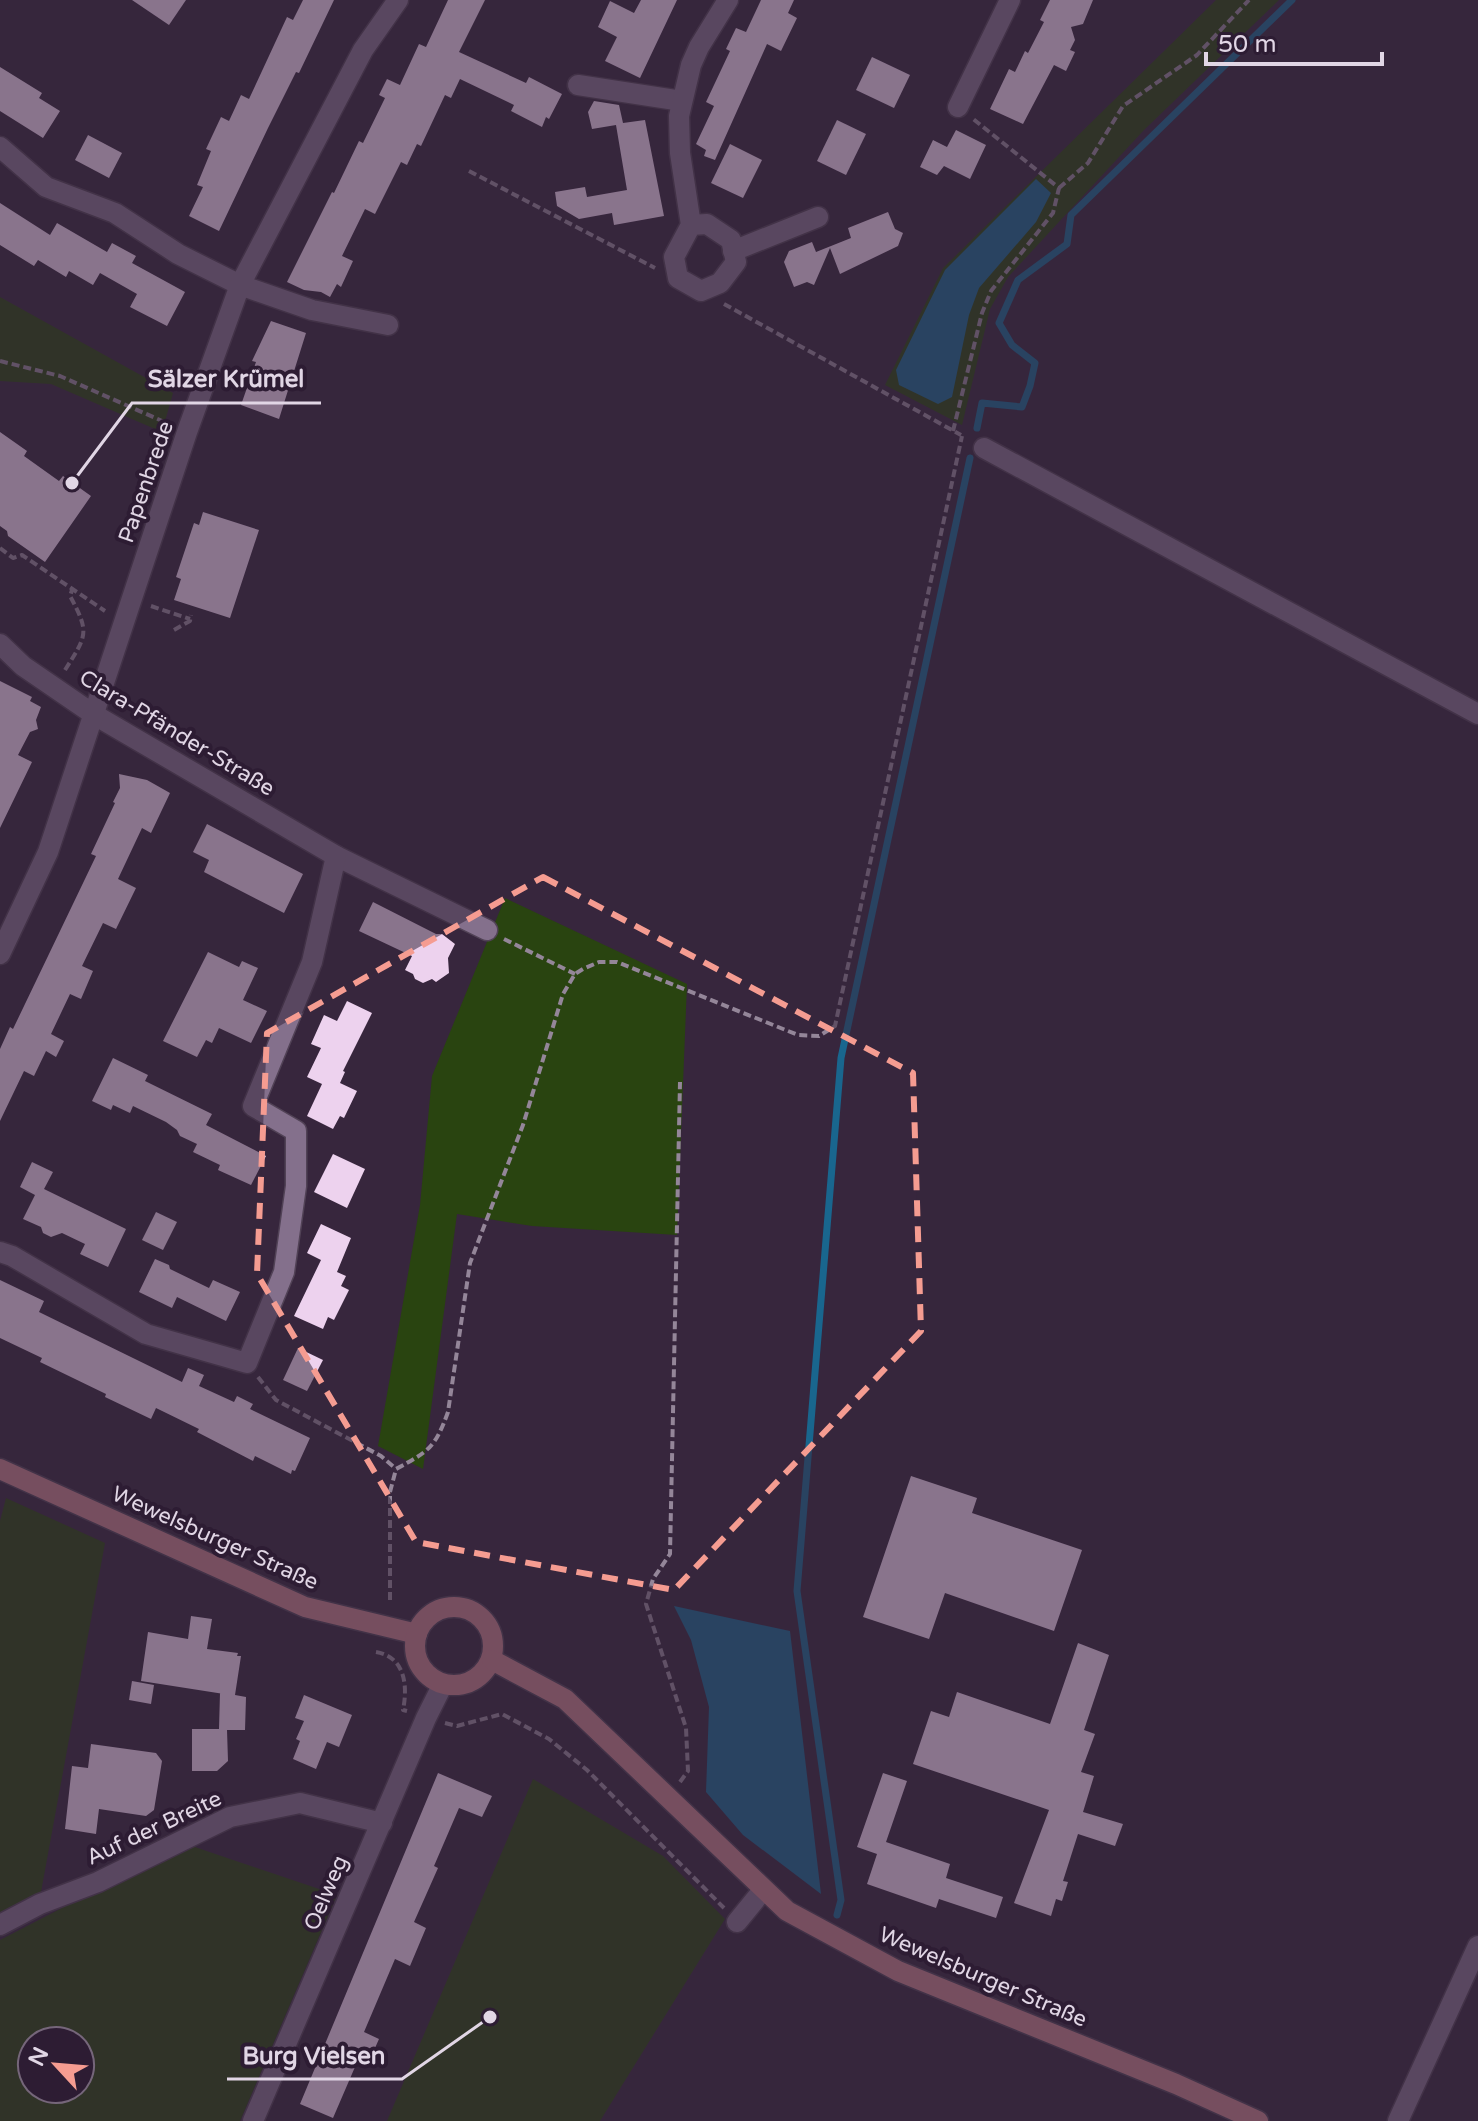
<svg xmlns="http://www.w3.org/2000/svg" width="1478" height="2121" font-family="'Varela Round',sans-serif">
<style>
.green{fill:#294410;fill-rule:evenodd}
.water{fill:#19668e}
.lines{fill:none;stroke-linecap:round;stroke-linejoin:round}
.stream{stroke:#19668e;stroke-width:7}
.building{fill:#edd2ee}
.minor-casing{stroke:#514256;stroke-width:23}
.major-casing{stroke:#514256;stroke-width:23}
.path{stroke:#948699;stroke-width:4;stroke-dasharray:8 4;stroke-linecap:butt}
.minor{stroke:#84708c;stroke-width:20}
.major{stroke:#c47e8a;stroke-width:20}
.marked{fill:none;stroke:#f59c91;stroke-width:6;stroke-dasharray:16 10;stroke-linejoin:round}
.labels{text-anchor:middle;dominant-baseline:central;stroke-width:8;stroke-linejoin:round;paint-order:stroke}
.street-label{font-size:22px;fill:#e1d6e5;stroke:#2d1c33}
.leader{fill:none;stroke:#e1d6e5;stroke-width:3}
.callout-dot{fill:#e1d6e5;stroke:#2d1c33;stroke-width:3}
.callout-label{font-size:24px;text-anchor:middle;font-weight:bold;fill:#e1d6e5;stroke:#2d1c33;stroke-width:8;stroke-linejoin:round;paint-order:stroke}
</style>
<rect width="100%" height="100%" fill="#37263d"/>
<g class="green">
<polygon points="1216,0 1279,0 1144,130 1008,277 990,309 962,425 885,385 943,268"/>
<polygon points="0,297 173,393 162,432 51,384 0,381"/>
<polygon points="505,898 687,984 677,1235 532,1226 457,1214 423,1469 378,1446 420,1205 432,1076"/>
<polygon points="6,1498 105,1543 41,1892 0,1913 0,1521"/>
<polygon points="533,1779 663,1856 725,1919 600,2121 387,2121"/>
<path d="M 186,1844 L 337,1895 L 240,2121 L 0,2121 L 0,1940 ZM 32,2041 L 80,2041 L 80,2089 L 32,2089 Z"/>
</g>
<g class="water">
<polygon points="1036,179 1051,193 1036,222 979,288 969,315 952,397 938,404 899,385 896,370 945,270"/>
<polygon points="674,1606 790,1631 821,1894 743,1835 706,1792 709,1707 691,1640"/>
</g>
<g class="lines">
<g class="stream">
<polyline points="977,428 982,403 1022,407 1030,386 1035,363 1012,345 999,323 1018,280 1067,244 1071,215 1292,0"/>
<polyline points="837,1915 841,1900 797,1591 841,1058 970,458"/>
</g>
</g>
<g class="building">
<polygon points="132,0 186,0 169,25"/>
<polygon points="303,0 334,0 299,73 296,72 268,128 219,231 189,216 203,187 197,185 211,151 206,149 221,117 229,121 241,95 249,99 287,17 293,20"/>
<polygon points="448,0 485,0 459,52 526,83 529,77 562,94 549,119 546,117 542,127 511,111 514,105 460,79 451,98 445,95 421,146 417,144 407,165 401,162 375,214 365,209 342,256 353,261 341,287 337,284 330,297 321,292 304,290 287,282 332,192 334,193 359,141 363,143 385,98 379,95 387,79 400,85 419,44 426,47"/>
<polygon points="641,0 677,0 640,78 605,61 617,37 598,27 610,1 634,13"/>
<polygon points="761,0 794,0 788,13 797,18 781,51 767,44 715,160 704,156 706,150 696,144 714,106 706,102 730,51 726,49 736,28 746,32"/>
<polygon points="1050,0 1093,0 1083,24 1071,27 1075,40 1070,50 1075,52 1066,71 1054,65 1023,124 990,109 1009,69 1015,72 1025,51 1028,53 1044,22 1040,20"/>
<polygon points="872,57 910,75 894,108 856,90"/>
<polygon points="0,67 42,93 39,98 60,111 43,138 0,111"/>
<polygon points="594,101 619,105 623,123 645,120 664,216 614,225 612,213 579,219 557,206 555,192 585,187 587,197 627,190 616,125 592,129 588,112"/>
<polygon points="837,120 866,134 846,175 817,161"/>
<polygon points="956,130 986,145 970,179 944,166 937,175 920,167 933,140 947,147"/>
<polygon points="88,135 122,153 109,178 75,160"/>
<polygon points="730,144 762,160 743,198 711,183"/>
<polygon points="0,203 50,235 57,223 107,252 112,243 136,256 132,263 185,292 167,326 130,307 137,294 100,273 93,285 69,271 66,277 38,260 34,266 0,245"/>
<polygon points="888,212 895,229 903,233 898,246 840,274 830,248 814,285 807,282 794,287 784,262 789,251 812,242 816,252 851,238 848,228"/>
<polygon points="271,321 306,333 279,419 241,405 256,362 252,361"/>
<polygon points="0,432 27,451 24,456 59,481 63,476 91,496 45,562 8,536 7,531 0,526"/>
<polygon points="203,512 259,530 230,618 174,600 181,579 176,577 194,523 199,525"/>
<polygon points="0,681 32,697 30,701 41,707 36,720 38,729 30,732 18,755 32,762 0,828"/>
<polygon points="119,774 147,780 170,793 151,833 142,828 118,879 136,888 116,929 103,923 82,966 93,971 81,999 70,994 51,1034 64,1041 56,1057 46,1051 34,1076 24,1071 0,1121 0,1049 10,1027 13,1029 96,856 91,854 115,803 113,802 120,788"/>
<polygon points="207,824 303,874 284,913 204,872 209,860 193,852"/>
<polygon points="373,902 436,934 442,934 455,944 448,958 449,973 436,982 432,979 423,983 415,979 413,974 405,970 412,956 359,931"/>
<polygon points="208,952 239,967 242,961 258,968 243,1000 267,1011 251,1043 219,1028 212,1043 206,1040 197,1057 163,1041"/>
<polygon points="347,1001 372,1013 343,1071 345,1072 340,1083 357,1091 344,1118 340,1116 333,1129 307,1116 322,1084 307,1077 321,1048 311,1044 324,1015 337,1021"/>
<polygon points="113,1058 148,1075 145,1081 212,1114 206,1125 266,1156 251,1185 218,1170 220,1165 193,1152 197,1144 180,1136 177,1130 166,1122 133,1106 130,1113 113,1105 111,1110 92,1101"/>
<polygon points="333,1154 365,1169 347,1208 314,1192"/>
<polygon points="32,1162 53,1172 44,1189 126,1229 108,1267 80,1254 85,1244 62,1233 51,1237 43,1233 41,1227 23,1219 35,1195 20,1187"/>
<polygon points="156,1212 177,1222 163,1250 142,1240"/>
<polygon points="321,1224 351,1238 337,1272 346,1276 341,1286 349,1290 334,1320 328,1317 323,1329 294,1316 321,1260 307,1253"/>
<polygon points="155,1259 169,1265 170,1269 209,1288 213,1280 240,1292 226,1321 177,1297 172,1308 139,1292"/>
<polygon points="0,1280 44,1301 39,1312 182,1382 188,1368 204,1375 199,1386 234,1402 237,1396 253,1404 250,1409 310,1438 295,1471 292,1470 291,1474 255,1456 253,1461 197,1432 199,1429 156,1408 151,1419 105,1397 106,1394 40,1362 42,1358 0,1338"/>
<polygon points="298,1348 323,1360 307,1391 283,1380"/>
<polygon points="911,1476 977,1498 972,1513 1082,1550 1054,1631 945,1593 929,1639 863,1617"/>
<polygon points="191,1616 212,1619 207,1649 238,1653 237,1656 241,1656 235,1695 246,1697 245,1730 227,1730 228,1761 217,1771 192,1771 192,1729 219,1729 220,1693 224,1694 141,1681 148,1632 188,1639"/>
<polygon points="1078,1643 1109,1655 1084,1730 1095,1734 1081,1772 1094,1776 1083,1812 1123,1824 1115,1846 1078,1834 1063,1881 1068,1882 1062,1901 1056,1899 1051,1916 1014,1903 1049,1810 913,1764 931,1711 949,1717 957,1692 1050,1724"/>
<polygon points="132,1681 154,1685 151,1704 129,1700"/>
<polygon points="304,1695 352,1715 339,1747 327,1742 316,1769 293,1759 300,1741 296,1739 304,1721 295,1718"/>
<polygon points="91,1744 156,1753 162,1761 154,1810 146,1816 99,1809 96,1834 65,1829 72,1766 88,1768"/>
<polygon points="438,1773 492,1796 482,1817 459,1808 434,1866 438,1868 414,1922 426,1928 410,1966 395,1959 364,2032 379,2039 371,2057 361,2053 333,2118 300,2104"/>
<polygon points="883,1773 907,1781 886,1842 950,1864 946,1878 1003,1897 996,1918 939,1899 936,1908 867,1884 877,1854 857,1847"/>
</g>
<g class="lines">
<defs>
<g id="minor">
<polyline points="578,85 682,101"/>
<polyline points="958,107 1010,0"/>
<polyline points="0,147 46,187 115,213 178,254 240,285 312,310 388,325"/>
<polyline points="691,225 707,224 731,240 736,262 720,283 701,291 678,278 674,257 691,225 680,153 679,116 691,65 699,47 728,0"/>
<polyline points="733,251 818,217"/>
<polyline points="984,448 1478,714"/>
<polyline points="0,644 23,666 93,714 336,856 487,930"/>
<polyline points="0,954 48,852 187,432 240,285 363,50 398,0"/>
<polyline points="0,1252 12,1256 146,1334 247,1363 284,1272 296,1186 296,1131 253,1106 312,962 336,856"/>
<polyline points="737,1922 763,1890"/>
<polyline points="0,1925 40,1904 98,1882 230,1817 300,1803 382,1823"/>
<polyline points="253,2121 426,1718 443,1684"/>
<polyline points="1398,2121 1478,1946"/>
</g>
<g id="major">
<polyline points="0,1469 305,1607 417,1634"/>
<circle cx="454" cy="1646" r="39"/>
<polyline points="492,1660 565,1699 787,1911 898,1971 1176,2084 1258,2121"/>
</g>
</defs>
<use href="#minor" class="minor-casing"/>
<use href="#major" class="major-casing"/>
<g class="path">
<polyline points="469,171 655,268"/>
<polyline points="1059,188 1088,163 1123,106 1197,55 1249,0"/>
<polyline points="724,304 961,435"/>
<polyline points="0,361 60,376 169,424"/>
<polyline points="953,431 982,313 991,291 1053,213 1059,188 972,118"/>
<polyline points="0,548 13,558 22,555 105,611"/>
<polyline points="151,606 190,619"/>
<polyline points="174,630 190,621 191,615"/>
<path d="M 65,670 C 87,635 90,633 70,596 L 72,590"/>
<polyline points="504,939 575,974"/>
<polyline points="258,1377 276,1400 381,1456 396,1469"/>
<path d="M 390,1600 L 390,1492 L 396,1469 C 429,1451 435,1448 448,1412 L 470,1263 L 523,1125 L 563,994 L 575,974 L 583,969 L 599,962 L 617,962 L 798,1035 L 819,1036 L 835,1026 L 962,436"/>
<path d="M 376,1652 C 405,1657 408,1685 403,1710 L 407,1711"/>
<polyline points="445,1723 457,1726 502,1714 549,1739 587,1770 724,1908"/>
<polyline points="680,1782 688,1771 686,1728 646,1604 653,1579 670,1554 680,1082"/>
</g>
<use href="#minor" class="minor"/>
<use href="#major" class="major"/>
</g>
<path d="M0 0H1478V2121H0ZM 543,877 L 913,1073 L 921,1331 L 674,1590 L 416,1542 L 257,1274 L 267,1033 Z" fill="#37263d" fill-opacity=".55" fill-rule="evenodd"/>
<path class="marked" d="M 543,877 L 913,1073 L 921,1331 L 674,1590 L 416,1542 L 257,1274 L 267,1033 Z"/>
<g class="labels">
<g class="street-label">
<text transform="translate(146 482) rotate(-71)">Papenbrede</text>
<text transform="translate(177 733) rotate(31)">Clara-Pfänder-Straße</text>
<text transform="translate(215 1538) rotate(24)">Wewelsburger Straße</text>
<text transform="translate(154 1828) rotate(-25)">Auf der Breite</text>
<text transform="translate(326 1893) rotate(-67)">Oelweg</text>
<text transform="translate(983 1977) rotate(23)">Wewelsburger Straße</text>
</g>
</g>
<path class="leader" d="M72 483L132 403H321M490 2017L402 2079H227"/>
<g class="callout-dot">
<circle cx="72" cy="483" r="8"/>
<circle cx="490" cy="2017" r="8"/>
</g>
<g class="callout-label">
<text x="226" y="387">Sälzer Krümel</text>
<text x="314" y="2064">Burg Vielsen</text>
</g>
<g transform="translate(56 2065) rotate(296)"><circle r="38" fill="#2d1c33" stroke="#75667a" stroke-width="2"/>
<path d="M0-6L14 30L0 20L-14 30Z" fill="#f59c91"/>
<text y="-12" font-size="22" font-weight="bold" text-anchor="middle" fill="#e1d6e5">N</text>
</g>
<path d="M1206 52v12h176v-12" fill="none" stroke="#e1d6e5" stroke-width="4"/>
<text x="1218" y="52" font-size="24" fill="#e1d6e5" stroke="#2d1c33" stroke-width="6" paint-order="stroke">50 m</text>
</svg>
